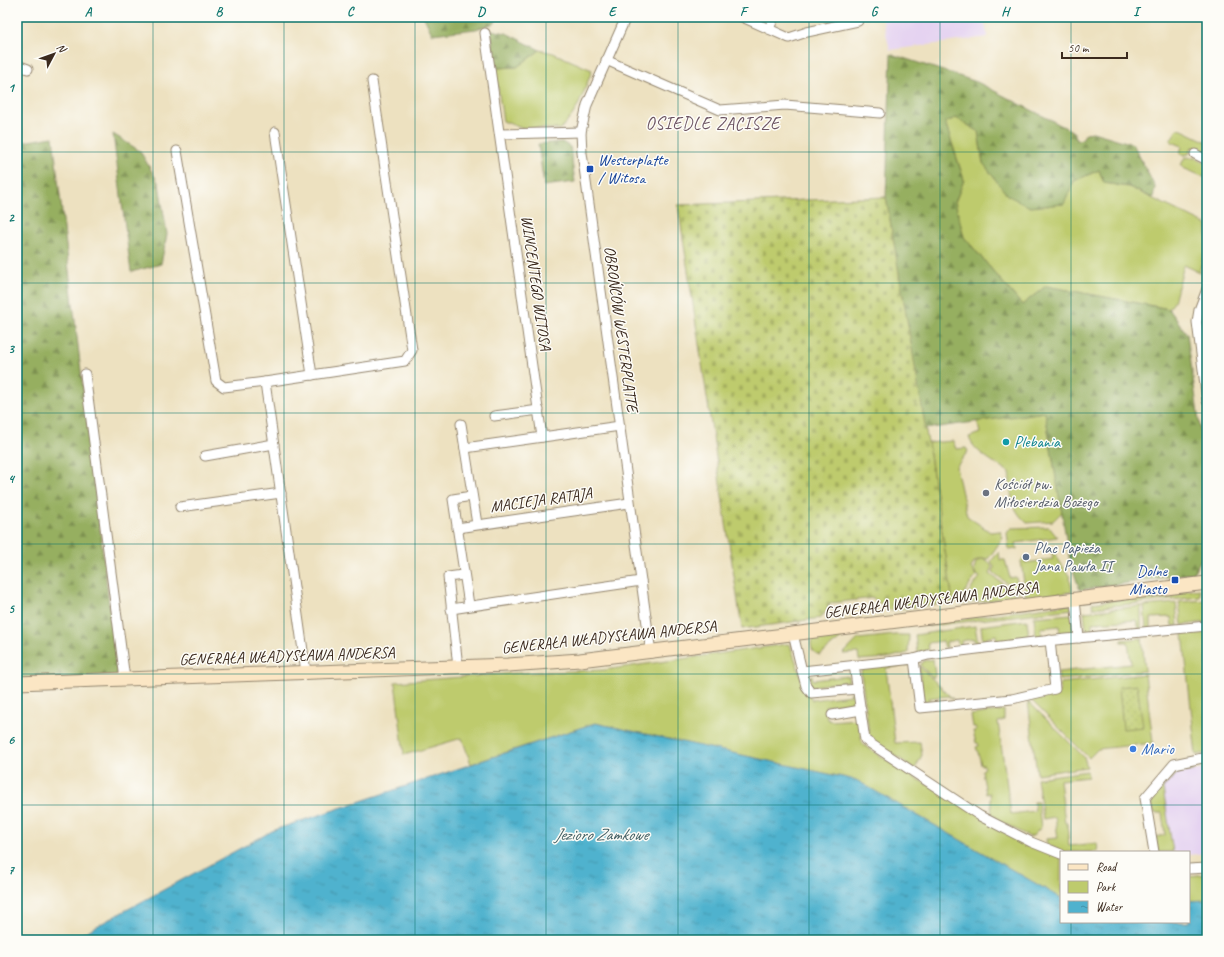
<svg xmlns="http://www.w3.org/2000/svg" width="1224" height="957" font-family="Caveat,sans-serif">
<style>
.built{fill:#e5d3f1}
.green{fill:#becb6d;stroke:#7c7a46}
.forest{fill:url(#forest-firs);stroke:#686c3f}
.cemetery{fill:url(#cemetery-stones);stroke:#7c7a46}
.park{fill:url(#park-dots);stroke:#7c7a46}
.water{fill:url(#water-ripples);stroke:#466e76}
.lines{fill:none;stroke-linecap:round;stroke-linejoin:round}
.minor-casing{stroke:#94866f;stroke-width:11}
.secondary-casing{stroke:#94866f;stroke-width:15}
.minor{stroke:#fff;stroke-width:9}
.secondary{stroke:#fbe6c4;stroke-width:13}
.grid{fill:none;stroke:#0f766e;stroke-width:1;stroke-opacity:0.55}
.transit-dot{fill:#1a4fb4;stroke:#fdfcf7;stroke-width:1.5}
.culture-dot{fill:#0f9aa8;stroke:#fdfcf7;stroke-width:1.5}
.worship-dot{fill:#6b7280;stroke:#fdfcf7;stroke-width:1.5}
.service-dot{fill:#5c6f8a;stroke:#fdfcf7;stroke-width:1.5}
.shop-dot{fill:#3f7fe0;stroke:#fdfcf7;stroke-width:1.5}
.labels{text-anchor:middle;dominant-baseline:central;stroke-width:3;stroke-linejoin:round;paint-order:stroke}
.transit-label{font-size:16px;fill:#164399;stroke:#fdfcf7;text-anchor:start}
.street-label{font-size:16px;fill:#3b2a1e;stroke:#fdfcf7}
.culture-label{font-size:16px;fill:#0d838f;stroke:#fdfcf7;text-anchor:start}
.worship-label{font-size:16px;fill:#5b616d;stroke:#fdfcf7;text-anchor:start}
.service-label{font-size:16px;fill:#4e5e75;stroke:#fdfcf7;text-anchor:start}
.shop-label{font-size:16px;fill:#366cbe;stroke:#fdfcf7;text-anchor:start}
.neighbourhood-label{font-size:17px;letter-spacing:1px;fill:#6a5260;stroke:#fdfcf7}
.water-label{font-size:17px;font-style:italic;fill:#436064;stroke:#fdfcf7}
.neatline{fill:none;stroke:#0f766e;stroke-width:1.5}
.grid-label{font-size:13px;text-anchor:middle;font-weight:bold;fill:#0f766e}
</style>
<defs>
<pattern id="forest-firs" width="22" height="20" patternUnits="userSpaceOnUse"><rect width="22" height="20" fill="#96af60"/><path d="M5 1l3.5 6h-7zM16 11l3.5 6h-7z" fill="#7c8f4f"/></pattern>
<pattern id="cemetery-stones" width="16" height="16" patternUnits="userSpaceOnUse"><rect width="16" height="16" fill="#becb6d"/><path d="M2 7V4a2 2 0 0 1 4 0v3zM10 15v-3a2 2 0 0 1 4 0v3z" fill="#a4ae5e"/></pattern>
<pattern id="park-dots" width="8" height="8" patternUnits="userSpaceOnUse"><rect width="8" height="8" fill="#becb6d"/><path d="M2 2h.1M6 6h.1" fill="none" stroke="#a4ae5e" stroke-width="1.8" stroke-linecap="round"/></pattern>
<pattern id="water-ripples" width="26" height="14" patternUnits="userSpaceOnUse"><rect width="26" height="14" fill="#50b2ce"/><path d="M2 4q2-2 4 0t4 0M15 11q2-2 4 0t4 0" fill="none" stroke="#4491a7"/></pattern>
</defs>
<rect width="100%" height="100%" fill="#fdfcf7"/>
<filter id="ink" filterUnits="userSpaceOnUse"><feTurbulence type="fractalNoise" baseFrequency=".025" numOctaves="2"/><feDisplacementMap in="SourceGraphic" scale="8" xChannelSelector="R" yChannelSelector="G"/><feConvolveMatrix kernelMatrix="1 2 1 2 8 2 1 2 1" color-interpolation-filters="sRGB"/></filter>
<filter id="wash" filterUnits="userSpaceOnUse"><feTurbulence type="fractalNoise" baseFrequency=".012" numOctaves="4" result="noise"/><feDisplacementMap in="SourceGraphic" scale="16" xChannelSelector="R" yChannelSelector="G"/><feGaussianBlur stdDeviation="0.9" result="paint"/><feColorMatrix in="noise" values="0 0 0 0 0 0 0 0 0 0 0 0 0 0 0 0 0 1.4 0 .05"/><feComposite in="paint" operator="in"/></filter>
<g filter="url(#wash)">
<rect width="100%" height="100%" fill="#ede1c0"/>
<g class="built">
<polygon points="882,17 983,17 988,37 890,50"/>
<polygon points="1207,769 1207,853 1189,855 1189,852 1173,852 1163,788 1178,773"/>
</g>
<g class="green">
<path d="M 540,50 L 553,53 L 592,70 C 584,91 578,114 560,129 L 521,128 L 503,121 L 495,68 L 517,67 Z"/>
<polygon points="956,118 978,131 983,163 1063,204 1074,181 1099,170 1104,183 1129,187 1207,225 1207,246 1199,272 1184,265 1174,302 1169,309 1046,286 1022,305 964,237 955,202 964,180 945,122"/>
<polygon points="1178,128 1207,142 1207,155 1192,147 1189,154 1184,155 1180,153 1182,146 1170,141"/>
<polygon points="1185,157 1195,158 1207,163 1207,176 1204,177 1183,168 1181,165"/>
<path d="M 1045,412 L 1062,512 L 1053,521 L 1027,523 C 1009,507 1012,495 1009,472 C 996,463 973,452 969,437 L 980,433 L 977,421 Z"/>
<polygon points="953,441 956,449 966,448 968,451 956,467 967,516 990,532 1000,531 1003,538 988,559 983,558 975,561 971,568 976,576 958,602 953,602 928,443"/>
<polygon points="1049,527 1057,537 1016,543 1017,549 1009,550 1007,533 1011,528"/>
<polygon points="999,552 1000,560 1005,560 1010,578 1016,577 1019,593 993,572 994,567 991,561"/>
<polygon points="1052,553 1054,553 1070,577 1072,592 1026,598 1021,561 1024,558 1025,563 1053,559"/>
<path d="M 982,559 C 991,560 994,567 990,574 L 1020,597 L 960,604 L 980,577 L 976,575 L 974,569 L 976,562 Z"/>
<polygon points="1200,589 1200,597 1093,608 1092,603"/>
<polygon points="1207,600 1207,622 1182,625 1179,602"/>
<polygon points="1176,603 1178,626 1172,626 1171,617 1151,618 1151,628 1146,629 1144,606"/>
<polygon points="1069,604 1073,609 928,626 940,622"/>
<polygon points="1141,606 1141,629 1139,630 1137,620 1092,623 1092,632 1088,633 1086,631 1084,612"/>
<polygon points="1072,614 1073,633 1060,635 1059,626 1041,628 1042,636 1036,637 1034,617"/>
<polygon points="1027,620 1029,638 997,642 996,635 986,637 986,643 983,644 981,626"/>
<polygon points="975,626 978,643 975,644 974,639 961,641 962,646 958,646 957,640 946,642 947,647 945,648 943,641 928,643 929,650 917,652 915,635"/>
<polygon points="1207,630 1207,753 1196,755 1183,634 1185,632"/>
<path d="M 844,634 L 844,636 L 820,655 C 813,653 811,648 811,642 L 817,636 Z"/>
<polygon points="895,635 909,635 908,653 887,658 859,660 858,653 843,654 858,639"/>
<polygon points="1142,638 1145,671 1059,680 1058,672 1131,664 1128,642 1121,642 1121,640"/>
<polygon points="787,644 790,645 803,682 812,700 851,695 850,692 854,694 856,705 854,706 853,702 825,706 827,718 830,721 859,719 862,744 917,779 1061,858 1061,898 856,780 595,723 471,764 462,738 404,755 395,682 515,673 604,670"/>
<polygon points="933,659 935,675 933,678 920,665 924,661"/>
<polygon points="907,662 909,665 886,668 895,743 920,742 922,755 915,769 875,742 869,734 861,673 863,666"/>
<polygon points="919,666 954,700 948,696 928,698 933,704 923,700"/>
<polygon points="1145,674 1153,743 1098,749 1089,758 1029,698 1060,691 1060,683"/>
<polygon points="812,675 813,680 848,676 849,681 814,686 814,690 810,687 809,678"/>
<polygon points="1028,701 1084,757 1087,767 1037,774"/>
<path d="M 1004,710 L 1004,720 L 998,722 L 1011,814 L 1035,811 L 1034,802 L 1038,802 L 1041,827 L 1034,835 L 1030,837 L 1000,821 L 992,814 L 990,793 L 986,794 L 982,770 L 985,768 L 984,765 L 981,765 C 980,758 978,753 976,747 L 979,746 L 978,743 L 976,743 L 973,731 L 976,731 L 976,727 L 973,727 L 971,715 Z"/>
<polygon points="1192,768 1193,771 1178,773 1163,788 1173,852 1157,852 1156,837 1165,835 1162,813 1154,813 1151,800 1178,771 1182,769"/>
<polygon points="1087,771 1088,777 1060,780 1065,823 1067,823 1069,846 1097,843 1098,852 1063,852 1047,845 1046,839 1058,838 1055,817 1043,819 1037,778"/>
<polygon points="1207,874 1207,900 1189,901 1189,876"/>
</g>
<g class="forest">
<polygon points="424,17 496,17 495,23 476,29 432,34"/>
<polygon points="491,30 506,33 540,50 517,67 495,68"/>
<polygon points="891,54 977,82 1074,132 1077,140 1082,139 1086,133 1093,132 1133,144 1155,187 1153,198 1129,187 1104,183 1099,170 1074,181 1064,204 1030,207 1007,195 983,163 978,131 956,118 945,122 964,180 955,202 964,237 1022,305 1046,286 1169,309 1187,334 1207,480 1207,550 1193,573 1080,590 1070,562 1045,412 925,429 886,197"/>
<polygon points="113,134 140,151 159,184 167,234 161,264 131,272"/>
<polygon points="53,137 118,679 17,683 17,143"/>
<polygon points="562,142 570,147 575,182 544,186 538,144"/>
</g>
<polygon class="cemetery" points="886,197 928,443 953,602 889,610 873,598 831,603 821,618 742,629 678,205"/>
<polygon class="park" points="1137,685 1143,727 1123,729 1119,687"/>
<polygon class="water" points="595,723 856,780 1061,898 1061,922 1189,922 1189,901 1207,900 1207,940 71,940 274,830"/>
</g>
<g filter="url(#ink)">
<g class="lines">
<defs>
<g id="minor">
<polyline points="626,17 587,105 581,132 582,153 651,653"/>
<polyline points="742,17 789,38 807,32 858,21"/>
<polyline points="769,29 774,17"/>
<polyline points="485,33 542,437"/>
<polyline points="606,60 720,110 785,105 880,113"/>
<polyline points="17,65 28,69"/>
<polyline points="275,132 312,375"/>
<polyline points="500,134 581,132"/>
<polyline points="177,151 216,381 224,387 265,382"/>
<polyline points="1195,154 1207,160"/>
<polyline points="1207,289 1199,310 1197,322 1207,401"/>
<polyline points="85,374 125,679"/>
<polyline points="494,416 539,410"/>
<polyline points="461,424 477,524"/>
<polyline points="465,448 620,426"/>
<polyline points="205,456 274,444"/>
<polyline points="180,507 281,493"/>
<polyline points="457,528 629,503"/>
<polyline points="1075,600 1079,638"/>
<polyline points="469,605 453,499 472,496"/>
<polyline points="451,609 641,581"/>
<polyline points="793,634 802,671 914,659 928,655 1034,642 1207,626"/>
<polyline points="914,659 920,708 1012,699 1055,689 1050,640"/>
<polyline points="854,665 865,740 980,816 1031,842 1061,854"/>
<polyline points="458,667 448,577 463,575"/>
<polyline points="802,671 806,686 811,693 858,689"/>
<polyline points="306,672 265,382 405,361 412,350 372,81"/>
<polyline points="832,715 861,710"/>
<polyline points="1154,852 1145,798 1174,764 1207,757"/>
<polyline points="1189,869 1207,868"/>
</g>
<polyline id="secondary" points="17,683 508,665 580,660 1207,583"/>
</defs>
<use href="#minor" class="minor-casing"/>
<use href="#secondary" class="secondary-casing"/>
<use href="#minor" class="minor"/>
<use href="#secondary" class="secondary"/>
</g>
</g>
<path class="grid" d="M 153,17 L 153,940M 284,17 L 284,940M 415,17 L 415,940M 546,17 L 546,940M 678,17 L 678,940M 809,17 L 809,940M 940,17 L 940,940M 1071,17 L 1071,852M 17,152 L 1207,152M 17,283 L 1207,283M 17,413 L 1207,413M 17,544 L 1207,544M 17,674 L 1207,674M 17,805 L 1207,805M 1071,922 L 1071,940"/>
<g class="transit-dot">
<rect x="586" y="165" width="8" height="8" rx="2"/>
<rect x="1171" y="576" width="8" height="8" rx="2"/>
</g>
<circle class="culture-dot" cx="1006" cy="442" r="4"/>
<circle class="worship-dot" cx="986" cy="493" r="4"/>
<circle class="service-dot" cx="1026" cy="557" r="4"/>
<circle class="shop-dot" cx="1133" cy="749" r="4"/>
<g class="labels">
<g class="transit-label">
<text x="598" y="160">Westerplatte<tspan x="598" dy="18">/ Witosa</tspan></text>
<text x="1167" y="571" text-anchor="end">Dolne<tspan x="1167" dy="18">Miasto</tspan></text>
</g>
<g class="street-label">
<text transform="translate(536 283) rotate(82)">WINCENTEGO WITOSA</text>
<text transform="translate(621 329) rotate(82)">OBROŃCÓW WESTERPLATTE</text>
<text transform="translate(541 500) rotate(-8)">MACIEJA RATAJA</text>
<text transform="translate(931 600) rotate(-7)">GENERAŁA WŁADYSŁAWA ANDERSA</text>
<text transform="translate(609 637) rotate(-6)">GENERAŁA WŁADYSŁAWA ANDERSA</text>
<text transform="translate(287 656) rotate(-2)">GENERAŁA WŁADYSŁAWA ANDERSA</text>
</g>
<g class="culture-label">
<text x="1014" y="442">Plebania</text>
</g>
<g class="worship-label">
<text x="994" y="484">Kościół pw.<tspan x="994" dy="18">Miłosierdzia Bożego</tspan></text>
</g>
<g class="service-label">
<text x="1034" y="548">Plac Papieża<tspan x="1034" dy="18">Jana Pawła II</tspan></text>
</g>
<g class="shop-label">
<text x="1141" y="749">Mario</text>
</g>
<g class="neighbourhood-label">
<text x="713" y="123">OSIEDLE ZACISZE</text>
</g>
<g class="water-label">
<text x="601" y="834">Jezioro Zamkowe</text>
</g>
</g>
<rect width="1224" height="957" fill="none" stroke="#fdfcf7" stroke-width="44"/>
<rect x="1060" y="851" width="130" height="72" fill="#fdfcf7" stroke="#afa8a0"/>
<rect x="1068" y="864" width="20" height="6" fill="#fbe6c4" stroke="#afa8a0"/>
<text x="1096" y="871" font-size="12" fill="#3b2a1e">Road</text>
<rect x="1068" y="881" width="20" height="12" fill="#becb6d" stroke="#afa8a0"/>
<text x="1096" y="891" font-size="12" fill="#3b2a1e">Park</text>
<rect x="1068" y="901" width="20" height="12" fill="url(#water-ripples)" stroke="#afa8a0"/>
<text x="1096" y="911" font-size="12" fill="#3b2a1e">Water</text>
<g transform="translate(54 54) rotate(49)" stroke="#fdfcf7" stroke-width="3" paint-order="stroke">
<path d="M0-3L7 15L0 10L-7 15Z" fill="#3b2a1e"/>
<text y="-6" font-size="11" font-weight="bold" text-anchor="middle" fill="#3b2a1e">N</text>
</g>
<path d="M1062 52v6h65v-6" fill="none" stroke="#3b2a1e" stroke-width="2"/>
<text x="1068" y="52" font-size="12" fill="#3b2a1e" stroke="#fdfcf7" stroke-width="3" paint-order="stroke">50 m</text>
<rect x="22" y="22" width="1180" height="913" class="neatline"/>
<g class="grid-label">
<text x="88" y="16">A</text>
<text x="219" y="16">B</text>
<text x="350" y="16">C</text>
<text x="481" y="16">D</text>
<text x="612" y="16">E</text>
<text x="743" y="16">F</text>
<text x="874" y="16">G</text>
<text x="1005" y="16">H</text>
<text x="1136" y="16">I</text>
<text x="11" y="92">1</text>
<text x="11" y="222">2</text>
<text x="11" y="353">3</text>
<text x="11" y="483">4</text>
<text x="11" y="613">5</text>
<text x="11" y="744">6</text>
<text x="11" y="874">7</text>
</g>
</svg>
